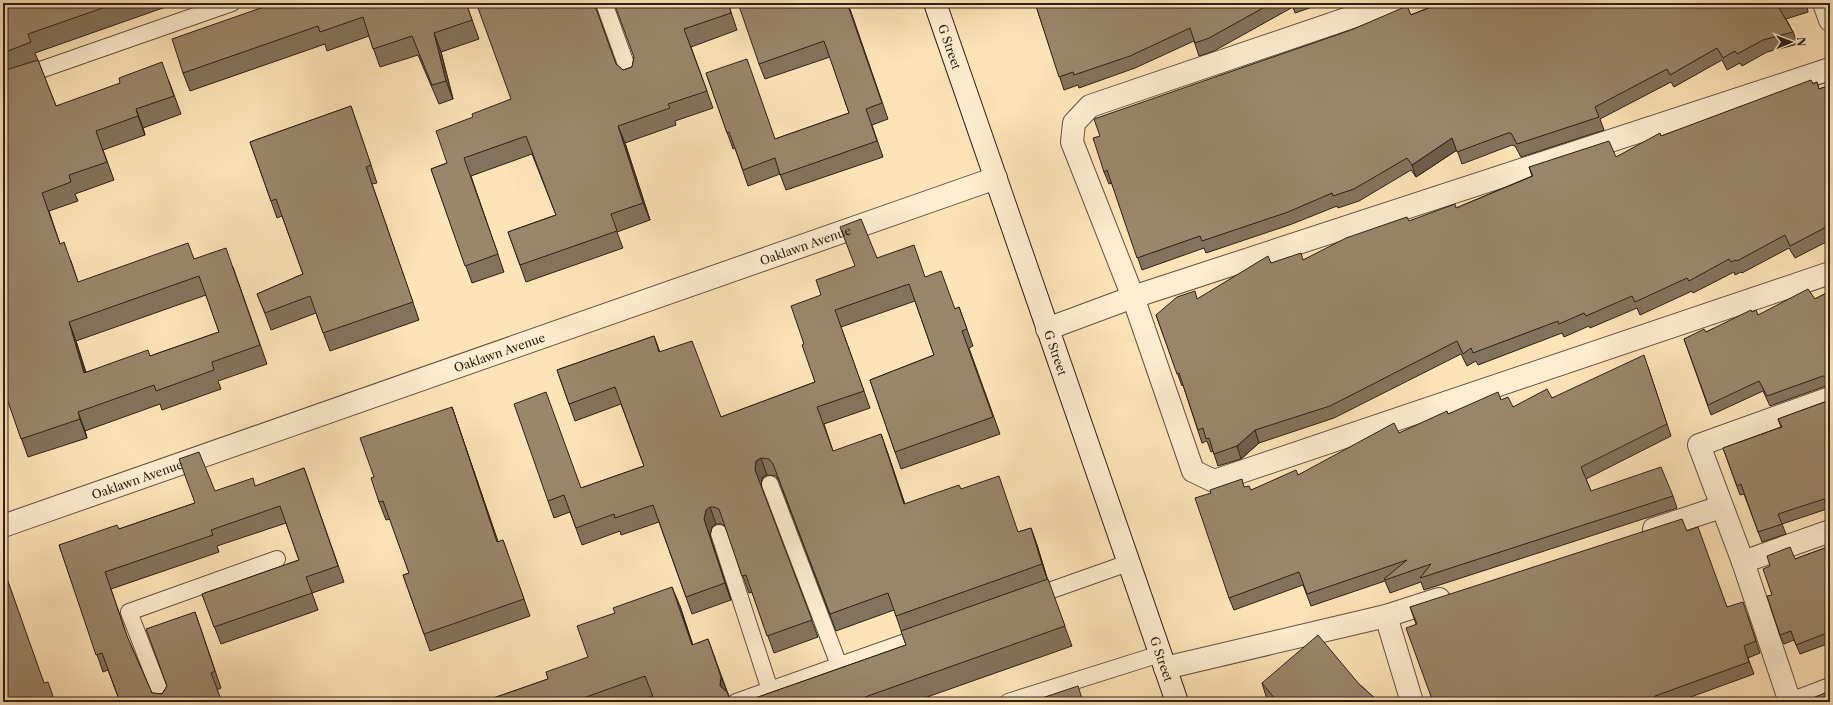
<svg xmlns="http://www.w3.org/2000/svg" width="1833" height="705" font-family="'Libre Caslon Text',serif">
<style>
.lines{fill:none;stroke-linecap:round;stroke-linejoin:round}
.lane-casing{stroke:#625140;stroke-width:18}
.street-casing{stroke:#625140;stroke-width:24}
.secondary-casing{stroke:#2f2018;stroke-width:24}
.lane{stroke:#feedd0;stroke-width:16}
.street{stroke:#feedd0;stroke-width:22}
.secondary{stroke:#feedd0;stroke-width:22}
.wall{fill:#84735c;stroke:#2f2018;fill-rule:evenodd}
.shaded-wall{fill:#6c5e4b;stroke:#2f2018}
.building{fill:#9a866b;stroke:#2f2018;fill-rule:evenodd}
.labels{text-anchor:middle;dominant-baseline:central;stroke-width:4;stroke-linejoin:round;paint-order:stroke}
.street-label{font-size:12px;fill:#2f2018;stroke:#feedd0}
</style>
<rect width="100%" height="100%" fill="#fde4b7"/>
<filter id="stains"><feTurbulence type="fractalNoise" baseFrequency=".005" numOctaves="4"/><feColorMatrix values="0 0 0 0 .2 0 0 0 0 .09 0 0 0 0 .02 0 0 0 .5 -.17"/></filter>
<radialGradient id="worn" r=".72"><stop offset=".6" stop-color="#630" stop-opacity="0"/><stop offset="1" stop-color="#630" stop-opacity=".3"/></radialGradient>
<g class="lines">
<defs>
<g id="lane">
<polyline points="604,3 631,78"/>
<polyline points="3,83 232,3"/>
<polyline points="770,484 839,665"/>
<polyline points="719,533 770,690"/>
<polyline points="1032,597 1128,563"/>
<polyline points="164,702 129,612 277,559"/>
<polyline points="736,702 925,635"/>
<polyline points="1008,702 1160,654"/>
</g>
<g id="street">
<polyline points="1393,3 1090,106 1074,123 1072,142 1133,297 1193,471 1214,481 1830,273"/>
<polyline points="1824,3 1830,20"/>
<polyline points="1047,329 1133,297 1830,69"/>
<path id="s1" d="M 3,526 L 996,178"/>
<polyline points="1654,529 1721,507"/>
<polyline points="1743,562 1830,531"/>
<polyline points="1386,616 1412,702"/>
<polyline points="1165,668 1386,616 1439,599"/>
<polyline points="1790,702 1743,562 1699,445 1830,398"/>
<polyline points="1796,702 1830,689"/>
</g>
<g id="secondary">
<path id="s2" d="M 935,3 L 1177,702"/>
</g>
</defs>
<use href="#lane" class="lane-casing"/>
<use href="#street" class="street-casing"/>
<use href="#secondary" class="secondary-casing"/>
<use href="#lane" class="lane"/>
<use href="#street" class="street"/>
<use href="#secondary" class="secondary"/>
</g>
<g class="wall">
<path d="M 18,3 L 177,3 L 35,53 L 56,106 L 169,81 L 181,114 L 143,128 L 145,135 L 103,150 L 114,180 L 75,194 L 78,201 L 49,211 L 60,244 L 71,261 L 78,282 L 194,259 L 233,267 L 267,364 L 218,381 L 221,389 L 162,410 L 160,404 L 85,431 L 87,438 L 28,457 L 3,387 L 3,8 ZM 206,295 L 219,332 L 150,356 L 86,372 L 76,341 Z"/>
<polygon points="275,3 466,3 479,39 441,52 453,99 439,104 418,55 380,67 369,36 327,51 325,44 190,91 183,73"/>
<polygon points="728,3 737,30 691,47 713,108 675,121 676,125 625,143 650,220 617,232 623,248 526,282 508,232 556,215 532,154 471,176 504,272 472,283 431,169 447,163 473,117 511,99 595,6 616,64 623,70 632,67 634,57"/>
<polygon points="848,3 888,119 872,125 883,157 786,190 780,174 748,186 735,148 733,149 706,73 775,139 849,113 830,57 765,79 759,64"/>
<polygon points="1035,3 1324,3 1295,13 1293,7 1214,51 1199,56 1194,41 1135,68 1079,88 1078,85 1064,90"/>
<polygon points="1441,3 1809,3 1809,5 1807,6 1808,12 1786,19 1793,32 1798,44 1767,52 1742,66 1740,63 1727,70 1722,60 1674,87 1671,82 1600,119 1604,130 1521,157 1515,146 1512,145 1462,164 1457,150 1416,177 1411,170 1359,201 1338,208 1337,206 1292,224 1206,253 1204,248 1142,270 1112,183 1109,184 1104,172 1100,136"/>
<polygon points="1817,82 1819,89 1830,85 1830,240 1795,258 1789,248 1742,273 1741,272 1735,275 1734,272 1693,293 1692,291 1640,315 1637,308 1590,328 1589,326 1564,337 1562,333 1478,365 1476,361 1467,366 1461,354 1334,418 1259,443 1241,459 1218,466 1213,451 1211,452 1207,441 1202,443 1183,385 1182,386 1156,315 1198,299 1271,263 1303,260 1409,221 1456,208 1532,176 1529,167 1616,157 1661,136"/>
<polygon points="351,106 377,183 372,184 419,320 330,351 316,313 271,330 264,311 257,294 303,274 282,216 277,218 250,142"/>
<polygon points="877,258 925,277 955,309 959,307 973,346 969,348 1000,434 901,469 870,380 934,355 915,301 841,327 870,408 824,424 833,451 887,451 905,504 961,489 1018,532 1031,528 1037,545 1048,581 1072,646 913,702 744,702 906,645 894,610 836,631 779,481 776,476 767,475 762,478 761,487 818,637 774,653 752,592 749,593 725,526 721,524 716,524 712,527 710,536 731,600 692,614 659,522 621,535 620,531 582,545 570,512 554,518 548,501 581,488 644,466 621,404 575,421 557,370 654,336 660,352 721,417 815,382 804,344 821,295"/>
<polygon points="1830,291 1830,386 1826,386 1770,406 1763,391 1711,415 1684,339 1706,332 1752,312 1758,315 1815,299"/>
<polygon points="1648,367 1671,436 1586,479 1591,491 1673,496 1677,508 1424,590 1421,582 1390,593 1385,581 1311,606 1303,585 1234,610 1229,598 1244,487 1251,490 1298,475 1399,433 1448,414 1501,400 1513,407 1552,398"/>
<polygon points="1830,400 1830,516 1827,509 1782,524 1786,534 1762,542 1744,494 1740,495 1723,448 1781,427 1778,419"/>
<polygon points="452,407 498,542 503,540 530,616 430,651 403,575 409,573 390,519 386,520 379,502 374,477"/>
<polygon points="304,468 344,582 312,593 318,610 221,644 202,594 299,560 286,523 217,546 219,552 111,589 128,639 152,693 162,694 167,686 195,612 221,688 217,690 120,702 108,670 103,672 59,545 119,529 195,503 215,491 256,486"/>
<polygon points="1687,531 1727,607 1747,614 1760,653 1748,658 1754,674 1677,702 1433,702 1416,624 1410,607"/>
<polygon points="1830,546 1830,643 1800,654 1794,640 1784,644 1780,635 1772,595 1795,559"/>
<polygon points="680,606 693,645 708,639 731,702 652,696 635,702 482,702 548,679"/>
<polygon points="1262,683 1359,684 1379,702 1272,702 1266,696"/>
</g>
<g class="shaded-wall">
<polygon points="434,33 441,52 453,99 446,81"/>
<polygon points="136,109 143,128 145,135 138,116"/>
<polygon points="618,126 625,143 650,220 643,203"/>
<polygon points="1452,138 1457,150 1416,177 1412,165"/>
<polygon points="69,322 76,341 91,392 84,373"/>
<polygon points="452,407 458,425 504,559 497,542"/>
<polygon points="78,412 85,431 87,438 80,419"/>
<polygon points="1255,430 1259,443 1241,459 1237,446"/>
<polygon points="881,434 887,451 910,521 904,504"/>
<polygon points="761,458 767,475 762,478 761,487 755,470 756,461"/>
<polygon points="710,507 716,524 712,527 710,536 731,600 725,583 704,519 706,510"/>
<polygon points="1031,528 1037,545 1048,581 1042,564"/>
<polygon points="672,587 680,606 699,665 692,645"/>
<polygon points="721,677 729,696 720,686"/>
</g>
<g class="building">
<polygon points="18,3 117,3 28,34 31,42 3,53 3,8"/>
<polygon points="275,3 466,3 472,20 434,33 446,81 432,85 412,36 373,49 363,17 320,32 318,26 183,73 172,39"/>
<polygon points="491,3 594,3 616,64 623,70 632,67 634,57 614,3 728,3 731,13 684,29 707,91 668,104 670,108 618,126 643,203 611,214 617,231 520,265 508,232 556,215 526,136 464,158 498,254 465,266 431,169 447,163 436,131 473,117 472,114 511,99 478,8"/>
<polygon points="738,3 847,3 882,103 866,109 877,141 780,175 775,158 743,170 729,132 727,133 706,73 747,59 775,139 849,113 824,41 759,64"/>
<polygon points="1035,3 1272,3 1209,38 1195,43 1190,28 1130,56 1074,75 1073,72 1059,77"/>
<polygon points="1441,3 1793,3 1779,8 1793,32 1763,40 1737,54 1735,51 1723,58 1717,48 1670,75 1667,69 1595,107 1599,117 1517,144 1511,133 1508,133 1457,152 1452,138 1412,165 1407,158 1354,189 1333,196 1332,193 1288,212 1202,241 1200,236 1137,258 1107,170 1104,172 1093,138 1100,136 1094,119 1351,30 1407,6 1411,15"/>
<path d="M 38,60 L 56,106 L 120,83 L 119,78 L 162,62 L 174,96 L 136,109 L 138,116 L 96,131 L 107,162 L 69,175 L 71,182 L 42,193 L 60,244 L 64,242 L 78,282 L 188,243 L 194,259 L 226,248 L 260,345 L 212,362 L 214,370 L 156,391 L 154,385 L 78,412 L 80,419 L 21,439 L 3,387 L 3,71 ZM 199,276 L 219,332 L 150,356 L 148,350 L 84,373 L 69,322 Z"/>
<polygon points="1811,80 1813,84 1817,82 1819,89 1830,85 1830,225 1790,246 1785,235 1737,261 1736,260 1731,262 1729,259 1689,281 1687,278 1635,302 1632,296 1586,316 1584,313 1559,324 1558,321 1473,353 1471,348 1463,354 1457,341 1330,406 1255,430 1237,446 1214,454 1209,438 1206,439 1203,428 1198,430 1179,373 1177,374 1156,315 1177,297 1195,291 1197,299 1268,256 1271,263 1301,253 1303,260 1346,238 1407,217 1409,221 1455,204 1456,208 1533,176 1529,167 1609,141 1616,157 1660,133 1661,136"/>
<polygon points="351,106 371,165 366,167 413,302 323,333 310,296 265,313 257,294 303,274 276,199 271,201 250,142"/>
<polygon points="861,219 877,258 914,245 925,277 941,271 955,309 959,307 967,329 962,331 993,417 895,452 870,380 934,355 909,284 835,310 864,391 817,407 833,451 881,434 904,504 959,485 961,489 999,476 1018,532 1031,528 1042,564 896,616 888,593 830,614 773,464 769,459 761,458 756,461 755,470 812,620 767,636 746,575 742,576 719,509 714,507 710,507 706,510 704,519 725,583 686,597 653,505 615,518 614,514 576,528 564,495 548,501 514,404 546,392 581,488 644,466 615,387 569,404 557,370 654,336 659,352 692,341 721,417 815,382 802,345 804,344 791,306 821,295 816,280 855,266 840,227"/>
<polygon points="1808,289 1815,299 1830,291 1830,377 1823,376 1767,396 1759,381 1708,405 1684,339 1704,329 1706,332 1751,310 1752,312 1756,310 1758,315"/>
<polygon points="1644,355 1667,424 1581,467 1591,491 1661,467 1673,496 1420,578 1431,564 1385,580 1384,579 1407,560 1307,594 1299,572 1229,598 1195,498 1211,493 1210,490 1242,479 1244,487 1249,486 1251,490 1296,470 1298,475 1394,423 1399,433 1447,411 1448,414 1498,392 1501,400 1508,397 1513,407 1547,389 1552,398"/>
<polygon points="1830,400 1830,510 1827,509 1824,499 1778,514 1782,524 1758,532 1741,484 1737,486 1723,448 1782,427 1778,419"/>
<polygon points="452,407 497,542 503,540 524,599 424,634 403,575 409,573 383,501 379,502 371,478 374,477 360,438"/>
<polygon points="199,452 215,491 253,478 255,486 304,468 338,566 306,577 312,593 214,627 202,594 299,560 280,506 211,530 213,535 105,572 127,636 152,693 162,694 167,686 146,629 195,612 215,671 211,673 222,702 120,702 102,653 96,655 59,545 117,525 119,529 195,503 179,459"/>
<polygon points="1682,519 1687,531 1698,527 1727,607 1743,602 1756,641 1744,646 1749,662 1655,696 1657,702 1433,702 1406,628 1417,624 1410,607"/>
<polygon points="1830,546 1830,635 1828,636 1827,633 1796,645 1791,631 1780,635 1767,596 1772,595 1763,569 1770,566 1767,556 1790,547 1795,559"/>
<polygon points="3,570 4,570 44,683 48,682 55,702 3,702"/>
<polygon points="1048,579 1065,626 865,697 866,702 744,702 906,645 901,631"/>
<polygon points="672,587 692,645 708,639 721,677 720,686 727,692 731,702 655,702 645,676 572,702 482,702 548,679 546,672 588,657 577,626 615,613 613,608"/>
<polygon points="1318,635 1359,684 1379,702 1277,702 1276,700 1262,683"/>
<polygon points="1078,686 1083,702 1030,702"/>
<polygon points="1830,691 1830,702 1811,702 1810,699"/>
</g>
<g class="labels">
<g class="street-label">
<text stroke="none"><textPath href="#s2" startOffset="46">G Street</textPath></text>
<text stroke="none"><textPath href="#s1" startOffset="850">Oaklawn Avenue</textPath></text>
<text stroke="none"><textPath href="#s1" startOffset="526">Oaklawn Avenue</textPath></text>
<text stroke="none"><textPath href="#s2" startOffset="370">G Street</textPath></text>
<text stroke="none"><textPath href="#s1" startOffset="142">Oaklawn Avenue</textPath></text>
<text stroke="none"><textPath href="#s2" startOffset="694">G Street</textPath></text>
</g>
</g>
<rect width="1833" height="705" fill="none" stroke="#fde4b7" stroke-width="16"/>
<rect x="4" y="4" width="1825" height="697" fill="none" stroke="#2f2018" stroke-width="2"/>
<rect x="8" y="8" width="1817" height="689" fill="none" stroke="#2f2018"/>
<g transform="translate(1791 42) rotate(89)" stroke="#feedd0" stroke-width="3" paint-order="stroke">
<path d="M0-3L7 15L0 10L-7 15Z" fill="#2f2018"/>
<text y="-6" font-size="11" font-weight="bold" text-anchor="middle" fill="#2f2018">N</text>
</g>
<rect width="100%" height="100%" filter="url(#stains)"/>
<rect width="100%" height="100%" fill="url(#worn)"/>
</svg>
